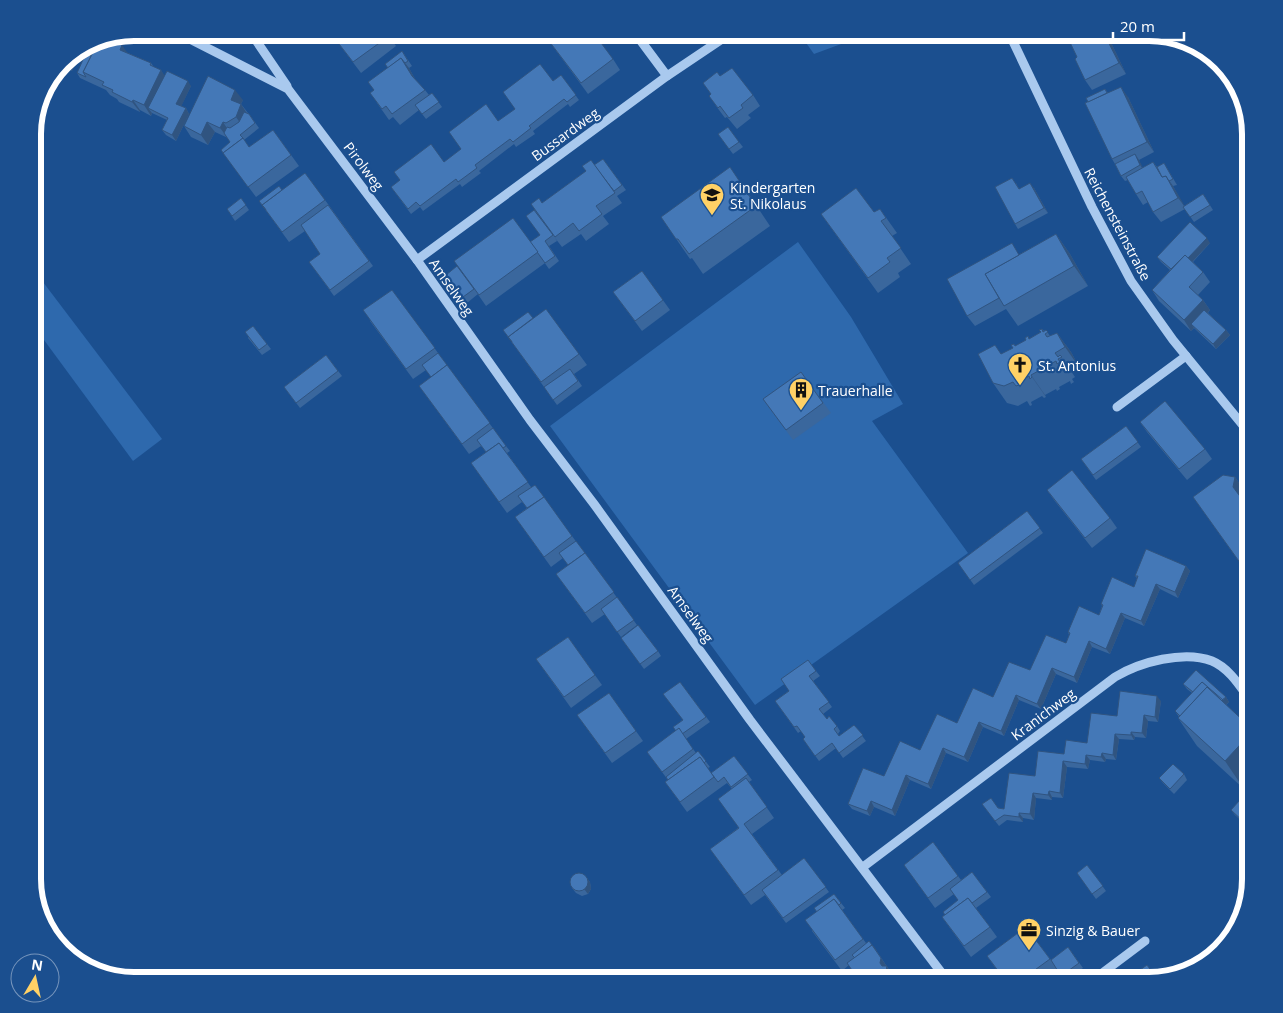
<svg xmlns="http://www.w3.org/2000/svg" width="1283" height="1013" font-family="'Open Sans',sans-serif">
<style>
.green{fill:#2e69ad}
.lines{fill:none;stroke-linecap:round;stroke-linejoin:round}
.minor{stroke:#a9c9ee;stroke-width:9}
.wall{fill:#3a679d}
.shaded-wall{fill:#305480}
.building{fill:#4478b7;stroke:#305480}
.labels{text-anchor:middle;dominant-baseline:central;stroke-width:4.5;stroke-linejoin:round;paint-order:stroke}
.street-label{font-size:14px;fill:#fff;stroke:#1b4f8f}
.poi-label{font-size:14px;fill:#fff;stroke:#1b4f8f;text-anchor:start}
.rim{fill:none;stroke:#fff;stroke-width:6}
</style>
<rect width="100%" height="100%" fill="#1b4f8f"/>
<g class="green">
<polygon points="799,33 864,33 852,40 814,54"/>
<polygon points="798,242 851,317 903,404 872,421 968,553 755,705 550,426"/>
<polygon points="33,277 43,282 162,439 133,461 33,325"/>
</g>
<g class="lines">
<g class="minor">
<polyline points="178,33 288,89 417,260 530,420 594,504 750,720 947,980"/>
<polyline points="251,33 287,86"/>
<polyline points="635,33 667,76"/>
<polyline points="1009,33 1092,207 1131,281 1173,340 1250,434"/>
<polyline points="417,260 667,76 731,33"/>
<polyline points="1117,407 1186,356"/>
<path d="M 863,867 L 1115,677 C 1140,662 1184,650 1212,661 C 1229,668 1240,686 1250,700"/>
<polyline points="1093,980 1145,941"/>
</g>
</g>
<g class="wall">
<polygon points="386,32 396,46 361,73 336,40"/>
<polygon points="538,32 544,32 540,35"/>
<polygon points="1069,32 1106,32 1126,74 1092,90 1085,80"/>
<polygon points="96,40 98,40 151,63 154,67 161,70 164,76 191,86 181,106 186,108 189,114 176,141 166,135 162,130 167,120 152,113 151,116 140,110 140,112 119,102 117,99 110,95 106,90 80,78 77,73 84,58 79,56 72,71 61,65 67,58"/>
<polygon points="549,41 613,59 620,70 588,94"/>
<polygon points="402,51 412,66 409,68 415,79 425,90 429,95 432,93 442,107 426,119 419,110 400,125 393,117 389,120 377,103 374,90"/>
<polygon points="561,75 579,100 570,107 568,104 551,117 533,131 535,134 516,147 514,144 479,171 481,173 462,187 460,184 423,211 420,207 411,214 391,187 444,162"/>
<polygon points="720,76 753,95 760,106 748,115 751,118 737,129 727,117 725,118 716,106 711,94 703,83"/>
<polygon points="1105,89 1108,93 1128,97 1154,152 1139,160 1142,168 1153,162 1157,167 1164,163 1177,185 1173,186 1184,206 1203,194 1213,210 1194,222 1185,209 1161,222 1153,212 1148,202 1143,205 1136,194 1128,180 1125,181 1121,176 1115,164 1112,159 1088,102"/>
<polygon points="243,100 241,104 248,113 249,114 259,128 244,140 249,147 273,130 299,166 256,197 221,150 230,142 228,138 215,132 208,145 191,137 184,126"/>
<polygon points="718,134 739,142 743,147 733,154"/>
<polygon points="603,159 626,190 617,196 622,203 603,216 609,224 586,241 581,234 562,247 555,238 557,241 549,246 559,261 549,269 544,262 545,263 486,306 477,293 478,294 467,303 450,280 530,242 540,235 534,210 542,203"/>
<polygon points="1016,183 1019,189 1034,188 1048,213 1018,229 1015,224"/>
<polygon points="744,187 770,226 703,274 692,258 690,259 661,217"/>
<polygon points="282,190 325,200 373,266 334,296 309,262 320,254 305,231 289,242 259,201"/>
<polygon points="241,198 249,210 235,221 227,209"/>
<polygon points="880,209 897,233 892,236 911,264 898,273 900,277 878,293 821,214 874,212"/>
<polygon points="1056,234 1070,254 1088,286 1018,326 1006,309 975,326 967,316 1020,254"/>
<polygon points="1210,243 1193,262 1203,272 1210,282 1198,295 1203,300 1210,310 1208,313 1226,330 1230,335 1216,349 1194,328 1191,331 1159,301 1152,290 1170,270 1161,262 1157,257"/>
<polygon points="642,271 670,310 642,331 613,292"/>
<polygon points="392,290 506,446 510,451 507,453 531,487 572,536 637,625 621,637 605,614 592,623 556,574 568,565 563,558 551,567 515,517 527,508 522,502 507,513 471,463 486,452 481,446 469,454 419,386 431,377 426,370 413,379 370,321"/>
<polygon points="1250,313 1250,337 1239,322"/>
<polygon points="533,318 579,354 587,365 574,374 582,386 557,405 503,330"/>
<polygon points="253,326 271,349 262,355 248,338"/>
<polygon points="1042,329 1044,331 1046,330 1050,336 1057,333 1071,352 1079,367 1071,371 1075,377 1072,379 1074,382 1071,384 1070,381 1059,387 1060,389 1057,391 1056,389 1045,395 1046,397 1044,398 1042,396 1031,402 1032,405 1030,406 1027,401 1018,406 1007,403 993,383 1002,354 1041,332"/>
<polygon points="326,355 342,376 300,408 284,387"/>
<polygon points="801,372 831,413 793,440 763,399"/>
<polygon points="1140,422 1205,449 1212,459 1187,480 1147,432"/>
<polygon points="1126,426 1141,447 1096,480 1081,459"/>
<polygon points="1235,477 1242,487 1240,497 1245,503 1250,504 1250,577 1193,497"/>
<polygon points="1047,490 1110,518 1117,528 1092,548 1054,500"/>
<polygon points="1027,511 1043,533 974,585 958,563"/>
<polygon points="1186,566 1190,571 1178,598 1160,589 1144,626 1125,618 1110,654 1092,647 1077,683 1056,674 1041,709 1019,700 1004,736 983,727 968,762 946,753 931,789 910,780 895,816 874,807 870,816 852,809 848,804 1066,643 1069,635 1068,632 1099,615 1102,606 1101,604 1134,587 1137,578 1135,576"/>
<polygon points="568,637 602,685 571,708 536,659"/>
<polygon points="621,638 658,651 661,656 644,669"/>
<polygon points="816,671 820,676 813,681 832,707 823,714 827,719 837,726 840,731 838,734 839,736 854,725 866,741 843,758 836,748 819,761 803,739 805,737 801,731 798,733 775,701"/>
<polygon points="680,682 710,722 686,739 696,753 698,751 710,767 708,768 711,773 734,756 752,780 749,782 774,818 752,834 782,875 804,858 829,892 786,923 765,895 751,905 710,849 738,828 732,789 727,783 687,812 665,782 668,780 647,752 676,731 682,720"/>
<polygon points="1183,684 1226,697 1229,702 1226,705 1250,727 1250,782 1244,789 1197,746 1178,718 1179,717 1175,711 1192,693 1187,689"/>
<polygon points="609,693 643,741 612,763 577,715"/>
<polygon points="1161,701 1158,722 1148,721 1146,738 1135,737 1134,740 1119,739 1116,760 1106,759 1105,762 1090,760 1088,769 1067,767 1063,798 1052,797 1052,800 1036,798 1034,820 1023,818 1023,822 1007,820 999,826 982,804 1004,809 1035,776 1064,754 1087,743 1117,716"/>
<polygon points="1184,774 1187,780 1174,794 1163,783 1159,778"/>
<polygon points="1250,795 1250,843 1241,830 1246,825 1235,815 1231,810"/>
<polygon points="933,842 961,880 972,872 991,897 976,908 997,937 971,957 942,917 945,915 958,900 954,894 935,908 904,865"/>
<polygon points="1087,865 1106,891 1096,899 1077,873"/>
<polygon points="586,877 590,882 591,889 588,894 582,896 576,893 572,888"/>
<polygon points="834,894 845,908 842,910 866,943 876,950 894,977 854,973 849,965 842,971 812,931 817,912"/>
<polygon points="1026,927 1051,960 1068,947 1083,968 1066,980 1064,980 1057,970 1042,980 1004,980 987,956"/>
</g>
<g class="shaded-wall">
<polygon points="1103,32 1106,32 1126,74 1119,63"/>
<polygon points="96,40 98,40 99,41 89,60 85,55 92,43"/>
<polygon points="122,45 129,55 120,50"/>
<polygon points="77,52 79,56 72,71 65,61 67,58"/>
<polygon points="401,58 409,68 419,86 412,76"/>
<polygon points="161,70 168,81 148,108 152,113 151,116 144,105"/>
<polygon points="188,81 191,86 180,109 176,104"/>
<polygon points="1121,87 1128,97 1154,152 1147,142"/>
<polygon points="235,90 243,100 238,110 231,100"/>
<polygon points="133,100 140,110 140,112 132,102"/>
<polygon points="241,104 248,115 243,127 236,117"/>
<polygon points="186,108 189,114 176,141 172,135"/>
<polygon points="207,122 215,132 208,145 201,135"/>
<polygon points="223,122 230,133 228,138 220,128"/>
<polygon points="1135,154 1139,160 1144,170 1140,165"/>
<polygon points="1166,176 1173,186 1186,208 1178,198"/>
<polygon points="1030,183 1034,188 1048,213 1044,208"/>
<polygon points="1056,234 1070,254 1088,286 1074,266"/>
<polygon points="1207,238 1210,243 1178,277 1175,272"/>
<polygon points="1203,300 1210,310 1194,327 1191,324 1194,328 1191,331 1184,320"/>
<polygon points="1226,330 1230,335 1216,349 1213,344"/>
<polygon points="1057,333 1071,352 1079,367 1065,347"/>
<polygon points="1031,375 1045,395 1046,397 1032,377"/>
<polygon points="1235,477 1242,487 1240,497 1233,487"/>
<polygon points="1186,566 1190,571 1178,598 1175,592"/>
<polygon points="1156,584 1160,589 1144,626 1141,621"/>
<polygon points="1121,613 1125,618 1110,654 1106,649"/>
<polygon points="1089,641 1092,647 1077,683 1074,677"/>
<polygon points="1052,668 1056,674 1041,709 1037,704"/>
<polygon points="1016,695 1019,700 1004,736 1001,731"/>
<polygon points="1157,696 1161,701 1158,722 1155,717"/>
<polygon points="1226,697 1229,702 1195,730"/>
<polygon points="1144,715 1148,721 1146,738 1142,733"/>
<polygon points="979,722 983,727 968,762 964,757"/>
<polygon points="1131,732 1135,737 1134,740 1131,735"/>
<polygon points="1115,734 1119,739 1116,760 1113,755"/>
<polygon points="1250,734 1250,782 1244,789 1225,761"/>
<polygon points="943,748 946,753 931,789 928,784"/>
<polygon points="1102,753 1106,759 1105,762 1101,757"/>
<polygon points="1086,755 1090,760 1088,769 1085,764"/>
<polygon points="1063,761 1067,767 1063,798 1060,793"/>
<polygon points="906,775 910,780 895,816 892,810"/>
<polygon points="1049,791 1052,797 1052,800 1048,795"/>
<polygon points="1033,793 1036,798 1034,820 1030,814"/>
<polygon points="871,801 874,807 870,816 867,811"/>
<polygon points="1019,813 1023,818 1023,822 1019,817"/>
<polygon points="586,877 590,882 591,889 588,894 584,889"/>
<polygon points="881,958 894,977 894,980 893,980 880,963"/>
</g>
<g class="building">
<polygon points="346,32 386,32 389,36 353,62 336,40"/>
<polygon points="561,32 593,32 613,59 581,83 549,41"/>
<polygon points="1069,32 1103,32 1119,63 1085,80 1075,59 1077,57 1066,34"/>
<polygon points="107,38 122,45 120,50 151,63 150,65 161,70 144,105 133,100 132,102 112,92 113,90 102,85 104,82 83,72 99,40"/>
<polygon points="92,43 85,55 78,51"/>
<polygon points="402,51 408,61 405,63 401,58 388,68 385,64"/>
<polygon points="86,53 91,56 83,72 86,77 77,73"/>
<polygon points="401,58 412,76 425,90 392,114 386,106 382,109 370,93 374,90 368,82"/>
<polygon points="540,64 553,81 561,75 576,95 567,102 564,99 547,112 529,126 531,128 513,142 510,139 475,165 477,168 458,182 456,179 420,206 416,202 408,209 391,187 400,180 394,172 431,144 444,162 461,149 449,132 486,104 498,121 515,109 503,92"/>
<polygon points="732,68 753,95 741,105 743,108 729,118 720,106 718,108 709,96 711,94 703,83 717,72 720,76"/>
<polygon points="167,71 188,81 176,104 186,108 172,135 162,130 168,118 148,108"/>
<polygon points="208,76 235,90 231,100 241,104 236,117 226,123 223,122 220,128 207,122 201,135 184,126"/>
<polygon points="1121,87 1147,142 1112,159 1085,103"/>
<polygon points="1105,89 1107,93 1088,102 1086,98"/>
<polygon points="432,93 439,102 422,114 415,105"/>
<polygon points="244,112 249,114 255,123 240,135 243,138 223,153 227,158 221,150 230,142 224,133 227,127 230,128 239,122"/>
<polygon points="728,127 739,142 729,149 718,134"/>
<polygon points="273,130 291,155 248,187 223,153 243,138 249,147"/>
<polygon points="1135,154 1140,165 1121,176 1115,164"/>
<polygon points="603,159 622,185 614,191 594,165"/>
<polygon points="591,160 615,193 596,206 602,214 579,231 573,223 555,237 531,204 539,198 542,203 586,171 582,166"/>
<polygon points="1153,162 1162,177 1166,176 1178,198 1153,212 1142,191 1136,194 1126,177"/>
<polygon points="1164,163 1173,179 1169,181 1166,176 1162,177 1157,167"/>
<polygon points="730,167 756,206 689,254 678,239 676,239 661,217"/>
<polygon points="1250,167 1250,178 1246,170"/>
<polygon points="305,173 325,200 282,232 262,205"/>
<polygon points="1012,178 1019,189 1030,183 1044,208 1015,224 995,187"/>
<polygon points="279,186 282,190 262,205 266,210 259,201"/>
<polygon points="856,188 874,212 880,209 886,218 881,221 901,248 887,258 890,262 868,278 821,214"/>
<polygon points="1203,194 1210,205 1190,217 1183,207"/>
<polygon points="241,198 246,205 232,216 227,209"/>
<polygon points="328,205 369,261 330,290 309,262 320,254 301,225"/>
<polygon points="534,210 553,235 545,241 555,256 545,263 530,242 540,235 526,216"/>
<polygon points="513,218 538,252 479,295 454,261"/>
<polygon points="1190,222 1207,238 1188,258 1185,255 1171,269 1157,257"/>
<polygon points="1056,234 1074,266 1004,306 985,274"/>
<polygon points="1012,243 1019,255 985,274 999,298 967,316 947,279"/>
<polygon points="1185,255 1203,272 1189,287 1203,300 1184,320 1152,290"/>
<polygon points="457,266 474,289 463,297 446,275"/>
<polygon points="642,271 663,300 635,321 613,292"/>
<polygon points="392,290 435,348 406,369 363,310"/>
<polygon points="546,309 579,354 541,382 508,337"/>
<polygon points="1204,310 1226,330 1213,344 1191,324"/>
<polygon points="528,312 533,318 508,337 512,342 503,330"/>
<polygon points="1250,313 1250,328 1246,331 1239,322"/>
<polygon points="253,326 267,344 259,350 245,332"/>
<polygon points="1042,329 1043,332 1046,330 1048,332 1045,334 1047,337 1057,333 1065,347 1055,353 1058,357 1060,355 1062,357 1058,359 1060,362 1057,364 1056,361 1045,367 1046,370 1044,371 1042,369 1031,375 1032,377 1030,379 1029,376 1017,383 1019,385 1016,386 1013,382 1004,386 993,383 978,354 995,345 1001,354 1013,348 1011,345 1014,344 1015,346 1026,340 1025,338 1028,336 1029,339 1041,332 1039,330"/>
<polygon points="438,353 447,365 431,377 422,365"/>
<polygon points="326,355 338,371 296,403 284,387"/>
<polygon points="447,365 490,423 462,444 419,386"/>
<polygon points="570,369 578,381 553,400 544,387"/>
<polygon points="801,372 823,403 786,430 763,399"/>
<polygon points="1165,401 1205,449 1179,469 1140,422"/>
<polygon points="1126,426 1138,442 1093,475 1081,459"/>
<polygon points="493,428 506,446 503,448 499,443 486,452 477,440"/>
<polygon points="499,443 528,482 499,502 471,463"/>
<polygon points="1072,470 1110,518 1085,538 1047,490"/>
<polygon points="1223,475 1235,477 1233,487 1245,503 1250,504 1250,575 1247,570 1246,571 1193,497"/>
<polygon points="535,485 544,497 527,508 518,496"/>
<polygon points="544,497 572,536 544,557 515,517"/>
<polygon points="1027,511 1040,528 970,580 958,563"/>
<polygon points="576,541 585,553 568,565 559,553"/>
<polygon points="1146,549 1186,566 1175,592 1156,584 1141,621 1121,613 1106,649 1089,641 1074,677 1052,668 1037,704 1016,695 1001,731 979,722 964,757 943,748 928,784 906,775 892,810 871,801 867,811 848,804 863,768 884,776 900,741 920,750 937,714 957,723 973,688 993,697 1009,662 1030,670 1046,635 1066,643 1070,633 1068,632 1079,606 1099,615 1103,605 1101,604 1112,577 1134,587 1138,576 1135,576"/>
<polygon points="585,553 614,592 585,613 556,574"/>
<polygon points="617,597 634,620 617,632 601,609"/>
<polygon points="638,625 658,651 640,664 621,638"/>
<polygon points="568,637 595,675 564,697 536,659"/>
<polygon points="808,660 816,671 809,676 829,702 819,709 827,719 829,716 837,726 834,729 839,736 854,725 863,735 839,753 832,743 815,756 803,739 805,737 797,726 794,727 775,701 789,691 781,679"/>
<polygon points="1196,670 1226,697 1222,700 1202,682 1193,692 1183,684"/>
<polygon points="680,682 706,717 682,734 679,728 676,731 673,727 683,720 663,694"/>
<polygon points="1202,682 1223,700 1222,701 1207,687 1180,716 1175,711"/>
<polygon points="1207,687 1250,727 1250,734 1225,761 1178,718"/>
<polygon points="1120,691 1157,696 1155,717 1144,715 1142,733 1131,732 1131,735 1115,734 1113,755 1102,753 1101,757 1086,755 1085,764 1063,761 1060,793 1049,791 1048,795 1033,793 1030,814 1019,813 1019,817 1004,815 995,821 982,804 991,798 998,808 1004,809 1009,773 1035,776 1038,751 1064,754 1066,740 1087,743 1091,713 1117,716"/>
<polygon points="609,693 636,731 605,753 577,715"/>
<polygon points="679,728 693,749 662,772 647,752"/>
<polygon points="698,751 706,761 704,763 700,757 668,780 666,777"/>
<polygon points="734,756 748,774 731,787 724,777 718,782 711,773"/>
<polygon points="700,757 714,777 680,802 665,782"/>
<polygon points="1173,764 1184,774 1170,789 1159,778"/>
<polygon points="746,778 767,807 744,824 778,870 744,895 710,849 739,828 718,799"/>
<polygon points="1247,792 1250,795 1250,819 1246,824 1231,810"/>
<polygon points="1250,821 1250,838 1241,830"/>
<polygon points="933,842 958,876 928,898 904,865"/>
<polygon points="804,858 826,887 783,918 762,890"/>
<polygon points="1087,865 1103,886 1092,894 1077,873"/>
<polygon points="972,872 987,892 972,903 968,898 945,915 943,912 958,900 950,889"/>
<circle cx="579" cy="882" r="9"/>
<polygon points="834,894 841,903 839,905 834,899 817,912 814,908"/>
<polygon points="968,898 990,927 964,946 942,917"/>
<polygon points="834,899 863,939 835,960 805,920"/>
<polygon points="1026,927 1050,959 1021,980 1005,980 987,956"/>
<polygon points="869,941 876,950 872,945 855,958 852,955"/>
<polygon points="872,945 881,958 880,963 882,966 887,966 886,971 893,980 846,980 845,979 854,973 847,963"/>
<polygon points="1068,947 1079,963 1061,976 1051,960"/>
<polygon points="1147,965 1157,979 1149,980 1126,980"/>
</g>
<defs>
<symbol id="school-pin" viewBox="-11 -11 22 30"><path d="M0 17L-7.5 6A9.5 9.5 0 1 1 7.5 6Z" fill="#ffd166" stroke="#1b4f8f"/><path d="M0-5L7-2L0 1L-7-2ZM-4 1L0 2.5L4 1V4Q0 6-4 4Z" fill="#111"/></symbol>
<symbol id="church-pin" viewBox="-11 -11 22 30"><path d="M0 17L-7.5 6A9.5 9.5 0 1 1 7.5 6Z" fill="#ffd166" stroke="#1b4f8f"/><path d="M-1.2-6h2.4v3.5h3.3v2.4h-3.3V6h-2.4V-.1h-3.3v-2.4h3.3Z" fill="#111"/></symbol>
<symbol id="building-pin" viewBox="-11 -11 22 30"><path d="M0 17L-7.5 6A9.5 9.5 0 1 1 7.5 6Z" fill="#ffd166" stroke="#1b4f8f"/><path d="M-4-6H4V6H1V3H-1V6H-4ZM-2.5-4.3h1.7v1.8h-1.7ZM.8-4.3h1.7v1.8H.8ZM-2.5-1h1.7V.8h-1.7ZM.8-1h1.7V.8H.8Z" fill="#111"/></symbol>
<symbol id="office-pin" viewBox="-11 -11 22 30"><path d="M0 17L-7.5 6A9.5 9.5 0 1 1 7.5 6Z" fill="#ffd166" stroke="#1b4f8f"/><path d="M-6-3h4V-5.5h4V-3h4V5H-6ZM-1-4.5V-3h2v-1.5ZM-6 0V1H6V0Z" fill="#111"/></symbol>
</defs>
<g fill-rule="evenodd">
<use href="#school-pin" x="698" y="181" width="28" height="38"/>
<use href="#church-pin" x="1006" y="351" width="28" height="38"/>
<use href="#building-pin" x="787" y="376" width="28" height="38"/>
<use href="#office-pin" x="1015" y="916" width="28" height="38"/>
</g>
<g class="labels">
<g class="street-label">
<text transform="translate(565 134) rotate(-36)">Bussardweg</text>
<text transform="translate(364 166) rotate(53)">Pirolweg</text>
<text transform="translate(1118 224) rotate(62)">Reichensteinstraße</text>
<text transform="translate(452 287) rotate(55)">Amselweg</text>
<text transform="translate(691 614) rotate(54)">Amselweg</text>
<text transform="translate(1043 714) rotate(-37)">Kranichweg</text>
</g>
<g class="poi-label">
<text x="730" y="187">Kindergarten<tspan x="730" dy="16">St. Nikolaus</tspan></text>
<text x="1038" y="365">St. Antonius</text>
<text x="818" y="390">Trauerhalle</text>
<text x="1046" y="930">Sinzig &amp; Bauer</text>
</g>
</g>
<path d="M0 0H1283V1013H0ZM134 41H1149A93 93 0 0 1 1242 134V879A93 93 0 0 1 1149 972H134A93 93 0 0 1 41 879V134A93 93 0 0 1 134 41Z" fill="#1b4f8f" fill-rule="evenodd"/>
<path class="rim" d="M134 41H1149A93 93 0 0 1 1242 134V879A93 93 0 0 1 1149 972H134A93 93 0 0 1 41 879V134A93 93 0 0 1 134 41Z"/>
<g transform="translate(35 978) rotate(9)"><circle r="24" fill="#1b4f8f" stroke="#7695bc"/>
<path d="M0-4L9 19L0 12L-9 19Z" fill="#ffd166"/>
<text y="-8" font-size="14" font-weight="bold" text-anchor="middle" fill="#ffffff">N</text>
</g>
<path d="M1113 32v8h71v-8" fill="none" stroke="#ffffff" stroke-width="2.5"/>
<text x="1120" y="32" font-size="15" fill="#ffffff" stroke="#1b4f8f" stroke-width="4" paint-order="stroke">20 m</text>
</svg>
